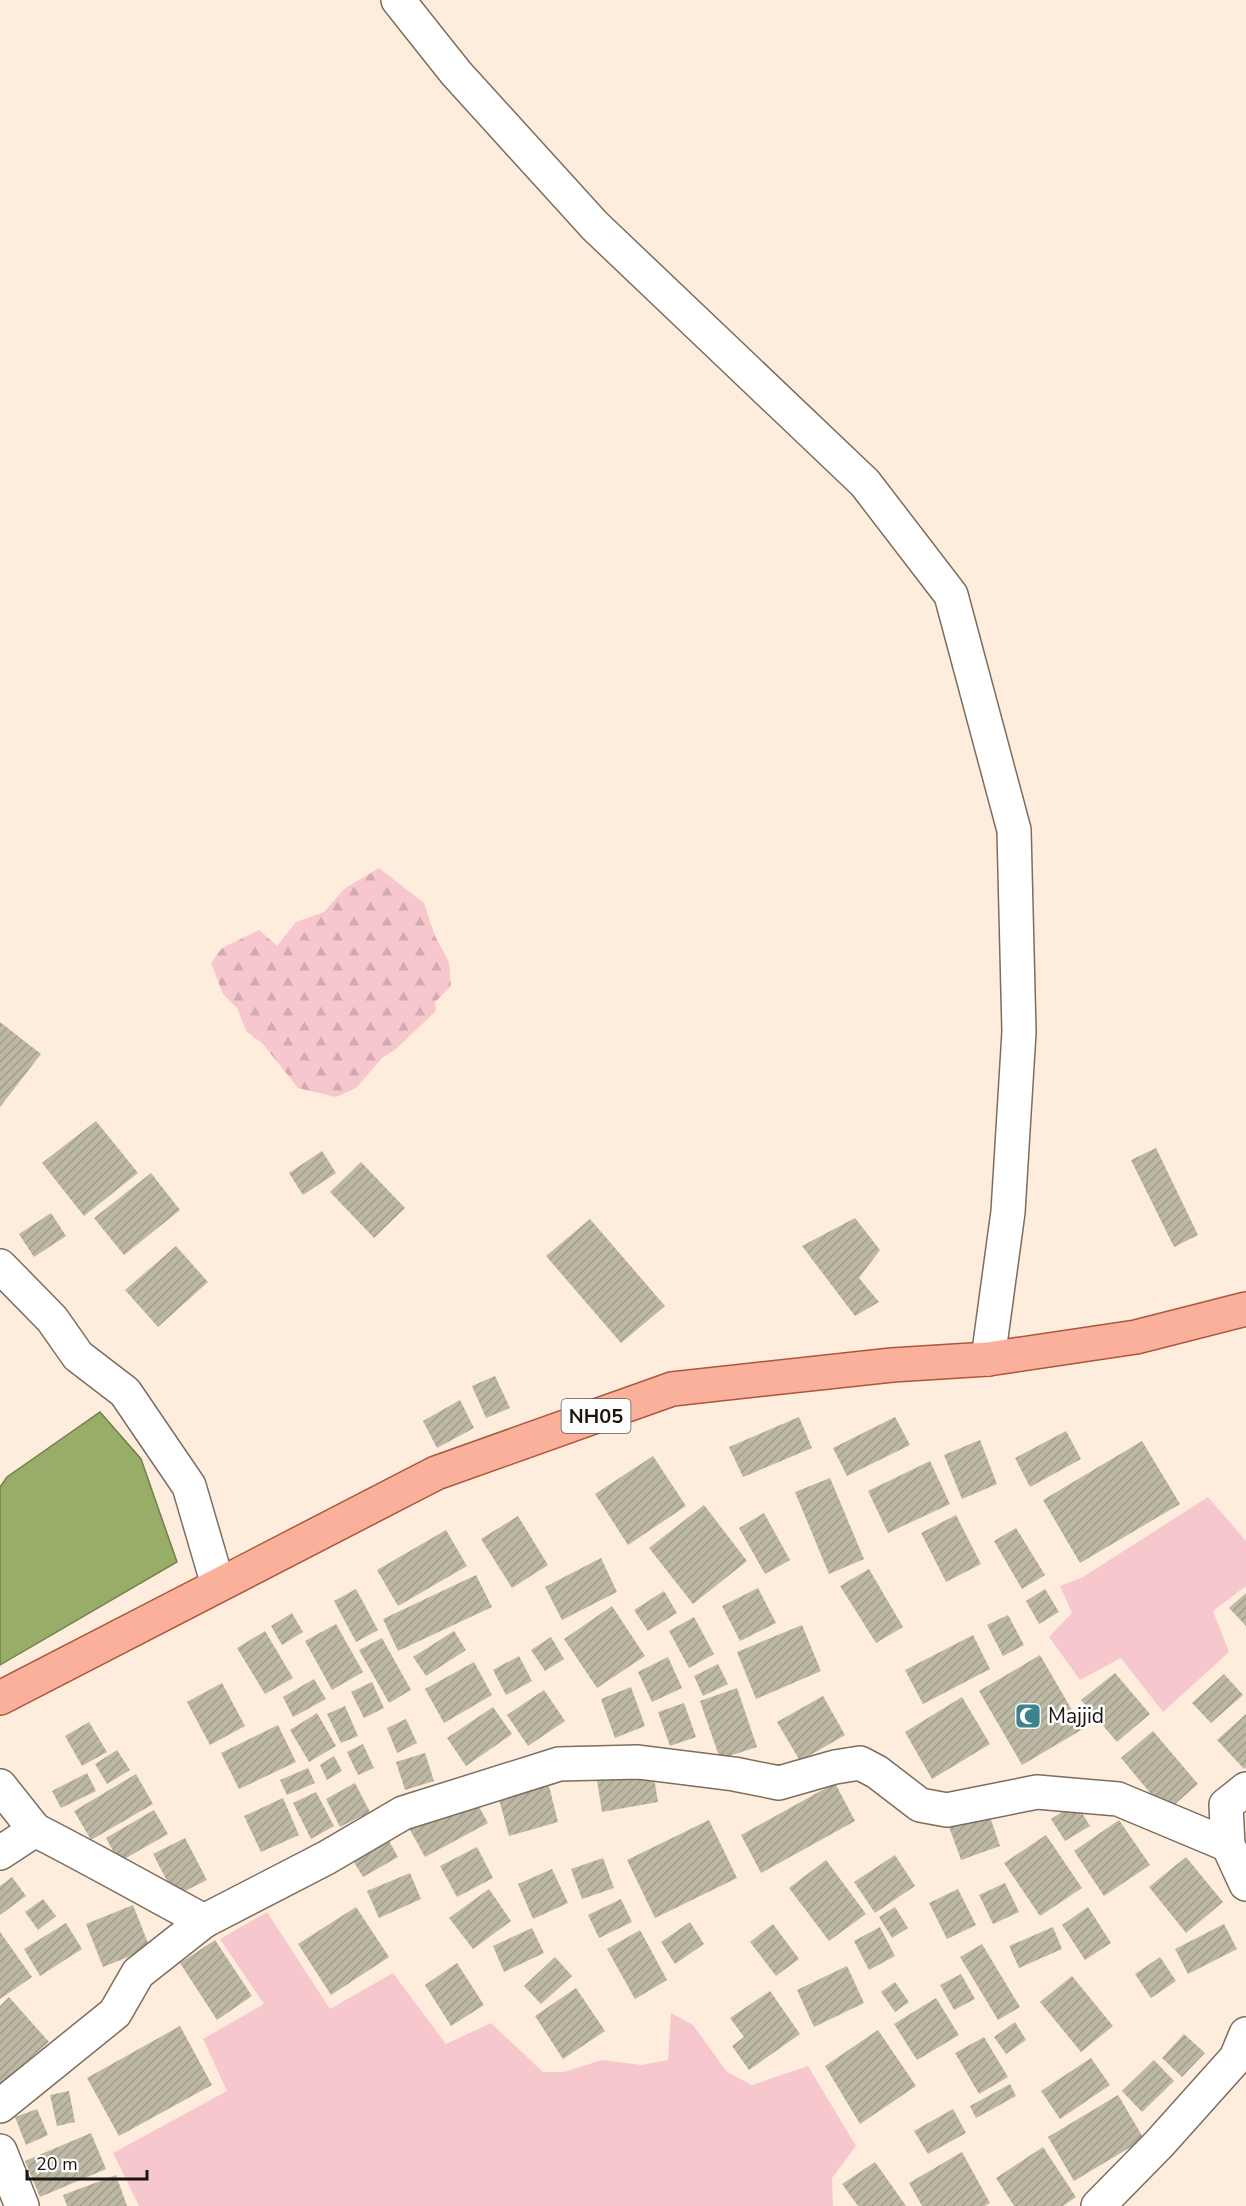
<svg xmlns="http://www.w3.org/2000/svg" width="1246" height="2206" font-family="'Nunito Sans',sans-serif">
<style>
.green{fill:#f7c7ce}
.forest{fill:url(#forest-firs)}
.water{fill:#98ad68;stroke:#727f4e;stroke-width:1.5}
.building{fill:url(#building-hatch)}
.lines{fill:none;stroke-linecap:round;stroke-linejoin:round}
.minor-casing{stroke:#7c6d5f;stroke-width:36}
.major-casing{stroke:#aa573e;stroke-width:36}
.minor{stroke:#fff;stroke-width:33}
.major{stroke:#fab09a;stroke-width:33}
.labels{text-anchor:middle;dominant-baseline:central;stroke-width:5;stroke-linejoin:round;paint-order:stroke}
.shield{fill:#fdfdfd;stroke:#5f5b57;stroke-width:1.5}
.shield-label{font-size:20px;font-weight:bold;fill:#1b1510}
.poi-label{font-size:21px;fill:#1b1510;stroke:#fdfdfd;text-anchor:start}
</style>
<defs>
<pattern id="forest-firs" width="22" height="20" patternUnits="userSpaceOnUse" patternTransform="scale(1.5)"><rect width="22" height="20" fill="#f7c7ce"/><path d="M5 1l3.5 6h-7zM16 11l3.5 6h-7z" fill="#d3aab0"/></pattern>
<pattern id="building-hatch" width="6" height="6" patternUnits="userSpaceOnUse" patternTransform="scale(1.5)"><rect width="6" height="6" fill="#bdb8a4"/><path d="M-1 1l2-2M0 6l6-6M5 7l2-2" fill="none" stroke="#a29d8c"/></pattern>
</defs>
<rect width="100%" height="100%" fill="#feeddd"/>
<g class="green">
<polygon points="1208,1497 1246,1541 1246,1586 1213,1611 1229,1652 1163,1712 1121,1658 1080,1680 1049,1637 1072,1613 1060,1586 1083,1577"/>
<polygon points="267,1912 330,2009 393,1973 446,2044 491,2023 543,2072 564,2072 602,2060 642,2065 668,2060 671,2013 693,2025 727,2072 752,2085 808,2066 856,2146 832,2178 833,2206 139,2206 113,2153 227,2091 203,2039 264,2004 220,1939"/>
</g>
<polygon class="forest" points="379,868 424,903 435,936 449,962 451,986 435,1002 436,1011 396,1049 382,1058 356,1088 336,1097 298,1088 263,1044 246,1031 237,1008 223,994 211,963 222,948 259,930 277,946 296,922 324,912 344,889"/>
<polygon class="water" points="100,1412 141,1459 177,1562 0,1665 0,1487 7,1477"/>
<g class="building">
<polygon points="0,1022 41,1054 0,1107"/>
<polygon points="96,1121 138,1173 84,1216 42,1163"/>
<polygon points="1156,1148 1198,1235 1174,1247 1131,1160"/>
<polygon points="322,1151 336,1173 303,1195 289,1173"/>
<polygon points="361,1162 405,1208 374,1238 330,1192"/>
<polygon points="151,1173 180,1210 124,1255 94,1218"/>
<polygon points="51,1213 66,1236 34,1257 19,1234"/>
<polygon points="855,1218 880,1250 859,1278 879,1302 855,1316 802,1246"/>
<polygon points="590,1219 665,1306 621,1343 546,1256"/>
<polygon points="176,1246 208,1282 158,1327 125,1290"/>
<polygon points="495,1376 510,1408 486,1418 472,1386"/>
<polygon points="460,1400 474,1428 437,1448 423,1421"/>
<polygon points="799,1417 812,1448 743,1477 729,1447"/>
<polygon points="895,1417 910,1445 847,1476 833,1448"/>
<polygon points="1066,1431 1081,1459 1030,1487 1015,1458"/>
<polygon points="980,1440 997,1484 962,1499 944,1455"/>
<polygon points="1142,1441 1180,1504 1080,1563 1043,1500"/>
<polygon points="653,1456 686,1506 628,1545 595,1494"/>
<polygon points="930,1461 950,1504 888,1533 868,1491"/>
<polygon points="830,1478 864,1559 829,1574 795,1492"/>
<polygon points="704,1505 747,1561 693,1604 649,1548"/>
<polygon points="764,1513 790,1560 765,1574 739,1528"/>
<polygon points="956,1515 981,1564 946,1582 921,1533"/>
<polygon points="518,1516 548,1565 512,1588 481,1539"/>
<polygon points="1016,1528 1045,1575 1022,1589 994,1541"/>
<polygon points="446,1530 467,1566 398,1606 377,1570"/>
<polygon points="601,1558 617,1592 562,1620 545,1587"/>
<polygon points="869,1569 903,1627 876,1643 840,1586"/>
<polygon points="476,1575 492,1607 398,1651 383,1619"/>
<polygon points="758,1588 776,1623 740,1641 722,1606"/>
<polygon points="356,1589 378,1630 356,1642 334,1601"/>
<polygon points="1045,1589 1059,1612 1039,1624 1026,1601"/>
<polygon points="664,1591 677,1613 648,1631 634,1610"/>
<polygon points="1246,1593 1246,1626 1229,1608"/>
<polygon points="612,1606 645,1656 597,1688 564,1639"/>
<polygon points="292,1613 303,1632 282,1645 271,1626"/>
<polygon points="1008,1615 1024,1645 1003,1656 987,1625"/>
<polygon points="694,1617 714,1654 689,1668 669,1631"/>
<polygon points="336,1624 363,1672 332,1690 305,1641"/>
<polygon points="802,1625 821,1671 756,1699 737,1652"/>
<polygon points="265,1631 293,1678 265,1694 237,1648"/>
<polygon points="454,1631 466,1650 426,1676 413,1657"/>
<polygon points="973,1635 990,1669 923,1704 905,1670"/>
<polygon points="551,1637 564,1659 545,1671 531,1650"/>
<polygon points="382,1638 411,1690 389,1703 359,1650"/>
<polygon points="1040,1655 1083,1729 1022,1765 979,1691"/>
<polygon points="519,1656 532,1681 506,1695 493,1670"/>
<polygon points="668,1657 682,1688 652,1702 638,1672"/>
<polygon points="474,1662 492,1695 444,1723 425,1689"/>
<polygon points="718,1664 728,1684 703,1696 694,1676"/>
<polygon points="1115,1673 1150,1714 1117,1742 1081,1700"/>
<polygon points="1224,1674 1243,1695 1211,1723 1192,1703"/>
<polygon points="314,1679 326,1699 293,1717 283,1697"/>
<polygon points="372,1682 384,1708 364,1718 351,1692"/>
<polygon points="222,1683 245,1726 210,1745 187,1702"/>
<polygon points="631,1687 645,1726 615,1738 601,1699"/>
<polygon points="737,1688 757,1747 720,1759 700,1701"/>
<polygon points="544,1690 565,1721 528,1746 507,1715"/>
<polygon points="823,1696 845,1735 800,1761 777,1722"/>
<polygon points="962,1697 990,1744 932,1779 905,1732"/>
<polygon points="684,1703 696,1737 670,1746 658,1712"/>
<polygon points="345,1706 358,1736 341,1743 327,1714"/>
<polygon points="493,1707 512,1734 466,1766 447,1738"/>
<polygon points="317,1713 336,1746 309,1762 290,1730"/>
<polygon points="1246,1714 1246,1767 1244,1769 1217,1740"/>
<polygon points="406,1719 417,1743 397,1753 387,1728"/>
<polygon points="89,1722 107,1752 82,1766 65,1736"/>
<polygon points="278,1725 296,1762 239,1789 221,1753"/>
<polygon points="1153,1731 1198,1784 1166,1812 1121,1758"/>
<polygon points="363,1744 374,1768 358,1775 347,1752"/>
<polygon points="117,1750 130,1770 107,1784 95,1764"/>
<polygon points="425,1753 434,1781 405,1790 396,1762"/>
<polygon points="334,1756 342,1771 327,1780 320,1765"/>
<polygon points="652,1765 658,1802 602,1812 596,1774"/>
<polygon points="308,1768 315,1783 287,1795 280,1780"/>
<polygon points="87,1773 96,1791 61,1808 52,1791"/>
<polygon points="136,1774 153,1804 91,1840 74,1811"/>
<polygon points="547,1778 558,1822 509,1836 497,1792"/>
<polygon points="355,1783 370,1812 340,1827 326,1799"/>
<polygon points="835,1783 855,1821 761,1873 741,1835"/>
<polygon points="316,1792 334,1826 311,1839 293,1803"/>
<polygon points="472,1794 488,1823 425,1857 409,1828"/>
<polygon points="283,1798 299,1835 261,1852 244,1816"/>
<polygon points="1076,1803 1090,1826 1065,1841 1051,1819"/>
<polygon points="154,1810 168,1834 119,1862 106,1838"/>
<polygon points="988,1811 1000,1846 961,1860 948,1824"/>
<polygon points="709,1820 737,1878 655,1918 627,1860"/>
<polygon points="1119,1820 1150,1865 1104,1896 1074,1851"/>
<polygon points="385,1834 398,1857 363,1877 349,1854"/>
<polygon points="1046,1835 1082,1888 1040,1916 1004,1863"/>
<polygon points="185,1838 207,1880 175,1896 153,1854"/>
<polygon points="477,1847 493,1878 457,1897 440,1866"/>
<polygon points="895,1855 915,1886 875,1913 854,1882"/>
<polygon points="1186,1857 1223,1902 1186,1933 1149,1887"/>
<polygon points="603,1858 614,1888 582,1899 571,1869"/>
<polygon points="826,1860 866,1914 829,1941 789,1888"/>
<polygon points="552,1869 568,1903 533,1919 518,1884"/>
<polygon points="410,1873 421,1899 379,1918 367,1891"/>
<polygon points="12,1877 26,1896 0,1915 0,1886"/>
<polygon points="1005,1883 1019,1912 993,1924 979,1895"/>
<polygon points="489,1889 511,1921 473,1949 449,1918"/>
<polygon points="958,1889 976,1925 947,1939 929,1903"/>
<polygon points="43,1899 56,1916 38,1930 25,1912"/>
<polygon points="621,1899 632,1922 599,1938 588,1915"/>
<polygon points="133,1905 150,1948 103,1967 86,1924"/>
<polygon points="356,1907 389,1957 331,1995 298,1944"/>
<polygon points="895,1907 908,1928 892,1938 879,1917"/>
<polygon points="1088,1907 1111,1943 1085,1960 1062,1925"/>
<polygon points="690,1922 704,1944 675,1964 661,1942"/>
<polygon points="66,1923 82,1949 40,1976 24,1949"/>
<polygon points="773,1924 799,1959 776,1976 750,1942"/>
<polygon points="1224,1924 1237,1949 1188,1974 1175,1949"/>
<polygon points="880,1927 895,1956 869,1970 854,1941"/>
<polygon points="1053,1927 1062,1949 1019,1968 1009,1946"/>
<polygon points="532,1928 544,1953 504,1972 493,1946"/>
<polygon points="640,1930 667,1980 635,1999 607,1949"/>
<polygon points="0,1932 32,1977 0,1999"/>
<polygon points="215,1940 252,1996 217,2020 180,1963"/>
<polygon points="982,1944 1020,2007 998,2020 960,1957"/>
<polygon points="555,1957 572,1976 541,2004 524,1986"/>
<polygon points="1160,1957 1176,1981 1151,1998 1135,1974"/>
<polygon points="457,1963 484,2005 451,2026 425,1985"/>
<polygon points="847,1966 864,2003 814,2027 797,1990"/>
<polygon points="961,1974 975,1999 954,2010 940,1985"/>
<polygon points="1072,1976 1113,2026 1081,2052 1040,2002"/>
<polygon points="895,1982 909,2002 895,2012 881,1992"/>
<polygon points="576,1988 605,2031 563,2059 535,2016"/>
<polygon points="770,1991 800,2034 749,2070 732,2046 744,2037 730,2018"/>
<polygon points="9,1997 49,2042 0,2085 0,2006"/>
<polygon points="936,1998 959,2035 917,2060 894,2024"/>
<polygon points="1015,2022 1026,2040 1006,2054 994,2037"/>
<polygon points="180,2026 212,2085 119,2136 87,2078"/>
<polygon points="878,2030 916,2086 860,2124 825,2066"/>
<polygon points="1184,2034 1205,2053 1182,2077 1162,2058"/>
<polygon points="984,2037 1008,2077 979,2094 955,2053"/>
<polygon points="1091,2058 1110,2085 1060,2119 1041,2091"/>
<polygon points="1154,2060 1174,2081 1142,2112 1122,2091"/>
<polygon points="1010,2084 1016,2096 976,2118 970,2106"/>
<polygon points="69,2091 75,2122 57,2126 50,2095"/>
<polygon points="1118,2095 1144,2139 1074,2181 1048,2137"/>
<polygon points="37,2109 48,2135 26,2145 15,2117"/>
<polygon points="953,2109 966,2133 928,2154 914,2131"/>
<polygon points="91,2133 106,2169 40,2197 25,2161"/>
<polygon points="1043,2147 1076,2197 1063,2206 1014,2206 996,2178"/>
<polygon points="962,2152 990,2203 985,2206 922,2206 909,2183"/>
<polygon points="875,2162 906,2206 858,2206 842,2184"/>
<polygon points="116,2175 127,2206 67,2206 63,2195"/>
</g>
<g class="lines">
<defs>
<g id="minor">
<polyline points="398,0 456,73 595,226 865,483 951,595 1014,830 1019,1032 1008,1212 988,1359"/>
<polyline points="0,1266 52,1319 78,1356 125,1392 189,1486 218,1585"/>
<polyline points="0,1786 35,1830 0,1853"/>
<polyline points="1246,1789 1226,1805 1228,1845 1246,1884"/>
<path d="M 35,1830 C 92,1859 148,1891 204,1921 L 326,1858 L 403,1813 L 559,1764 L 638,1762 L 734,1774 L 779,1783 L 835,1767 L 860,1763 L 877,1772 L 920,1805 L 947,1810 L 1037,1792 L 1118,1799 L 1228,1845"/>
<polyline points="0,2106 115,2013 138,1973 204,1921"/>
<polyline points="0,2151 22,2206"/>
<polyline points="1098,2206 1159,2144 1236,2058 1246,2034"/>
</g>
<polyline id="major" points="0,1698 436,1473 672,1389 892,1365 988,1359 1136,1337 1246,1309"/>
</defs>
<use href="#minor" class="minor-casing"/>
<use href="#major" class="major-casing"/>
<use href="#minor" class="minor"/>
<use href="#major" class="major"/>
</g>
<defs>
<symbol id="mosque-square" viewBox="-11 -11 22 22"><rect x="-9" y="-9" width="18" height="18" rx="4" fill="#3d838d" stroke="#fdfdfd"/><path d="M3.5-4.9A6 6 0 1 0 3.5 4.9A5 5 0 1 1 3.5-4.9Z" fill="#fff"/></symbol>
</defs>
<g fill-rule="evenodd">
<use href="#mosque-square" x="1013" y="1701" width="30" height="30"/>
</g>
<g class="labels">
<rect class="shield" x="561.5" y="1399" width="69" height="34" rx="4.5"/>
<g class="shield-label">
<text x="596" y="1416">NH05</text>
</g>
<g class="poi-label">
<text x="1048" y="1716">Majjid</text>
</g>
</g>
<path d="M27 2170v9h120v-9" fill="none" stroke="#1b1510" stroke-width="3"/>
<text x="36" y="2170" font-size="18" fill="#1b1510" stroke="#fdfdfd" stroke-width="4.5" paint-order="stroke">20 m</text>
</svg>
